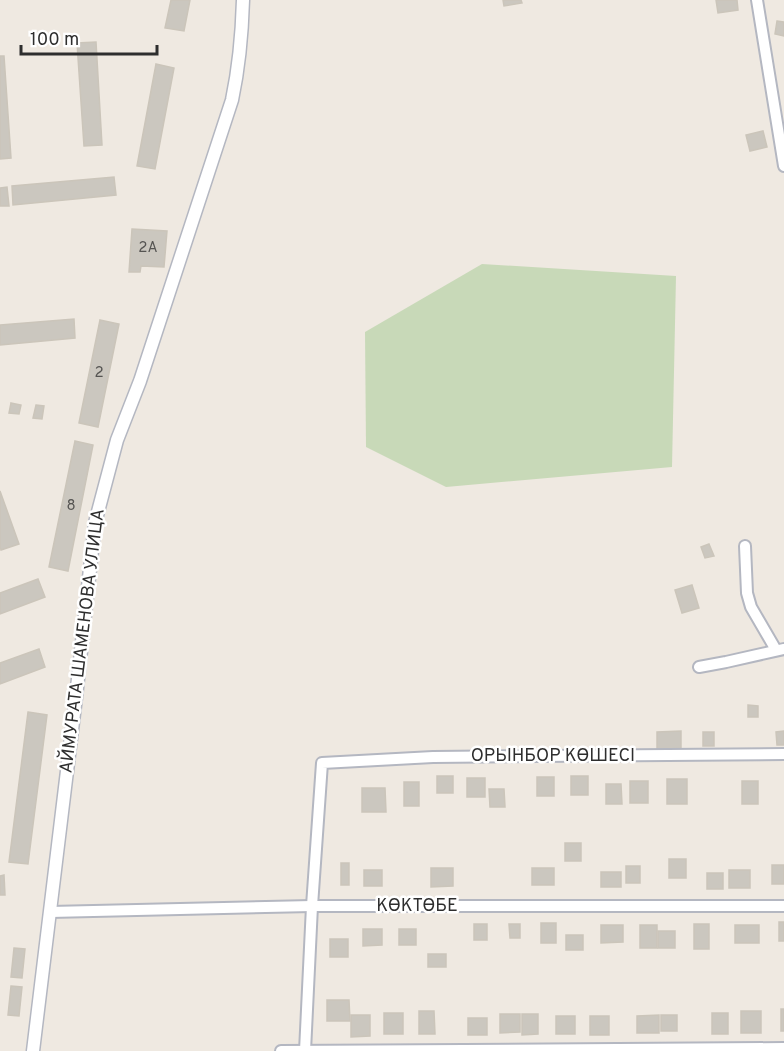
<svg xmlns="http://www.w3.org/2000/svg" width="784" height="1051" font-family="Overpass,sans-serif">
<style>
.cemetery{fill:#c8d9b8}
.building{fill:#cbc7bf;stroke:#cbc5ba;stroke-width:1.5}
.lines{fill:none;stroke-linecap:round;stroke-linejoin:round}
.minor-casing{stroke:#b4b7c1;stroke-width:14}
.tertiary-casing{stroke:#b4b7c1;stroke-width:15}
.minor{stroke:#fff;stroke-width:10}
.tertiary{stroke:#fff;stroke-width:12}
.labels{text-anchor:middle;dominant-baseline:central;stroke-width:5;stroke-linejoin:round;paint-order:stroke}
.number-label{font-size:15px;fill:#555452}
.street-label{font-size:18px;fill:#2e2e2e;stroke:#fff}
</style>
<rect width="100%" height="100%" fill="#efe9e1"/>
<polygon class="cemetery" points="482,264 676,276 672,467 446,487 366,447 365,332"/>
<g class="building">
<polygon points="171,0 190,0 184,31 165,28"/>
<polygon points="503,0 521,0 522,3 504,6"/>
<polygon points="716,0 737,0 738,10 718,13"/>
<polygon points="777,21 784,22 784,36 775,34"/>
<polygon points="96,42 102,145 84,146 77,43"/>
<polygon points="0,56 4,56 11,158 0,159"/>
<polygon points="156,64 174,68 155,169 137,166"/>
<polygon points="763,131 767,147 750,151 746,135"/>
<polygon points="114,177 116,195 13,205 12,186"/>
<polygon points="7,187 9,206 0,206 0,188"/>
<polygon points="132,229 167,231 164,267 141,266 140,272 129,272"/>
<polygon points="74,319 75,338 0,345 0,325"/>
<polygon points="100,320 119,324 98,427 79,423"/>
<polygon points="11,403 21,405 19,414 9,413"/>
<polygon points="36,405 44,406 42,419 33,418"/>
<polygon points="75,441 93,445 68,571 49,567"/>
<polygon points="0,491 19,544 1,550 0,547"/>
<polygon points="709,544 714,556 705,558 701,547"/>
<polygon points="38,579 45,597 0,614 0,593"/>
<polygon points="692,585 699,608 682,613 675,590"/>
<polygon points="39,649 45,667 0,684 0,663"/>
<polygon points="748,705 758,706 758,717 748,717"/>
<polygon points="28,712 47,715 28,864 9,862"/>
<polygon points="681,731 681,749 657,750 657,732"/>
<polygon points="784,731 784,745 777,745 776,732"/>
<rect x="703" y="732" width="11" height="14"/>
<rect x="437" y="776" width="16" height="17"/>
<rect x="571" y="776" width="17" height="19"/>
<rect x="537" y="777" width="17" height="19"/>
<rect x="467" y="778" width="18" height="19"/>
<rect x="667" y="779" width="20" height="25"/>
<rect x="630" y="781" width="18" height="22"/>
<rect x="742" y="781" width="16" height="23"/>
<rect x="404" y="782" width="15" height="24"/>
<polygon points="606,784 621,784 622,804 606,804"/>
<polygon points="362,788 385,788 386,812 362,812"/>
<polygon points="489,789 504,789 505,807 490,807"/>
<rect x="565" y="843" width="16" height="18"/>
<rect x="669" y="859" width="17" height="19"/>
<rect x="341" y="863" width="8" height="22"/>
<rect x="772" y="865" width="12" height="19"/>
<rect x="626" y="866" width="14" height="17"/>
<polygon points="431,868 453,868 453,886 431,887"/>
<rect x="532" y="868" width="22" height="17"/>
<rect x="364" y="870" width="18" height="16"/>
<rect x="729" y="870" width="21" height="18"/>
<rect x="601" y="872" width="20" height="15"/>
<rect x="707" y="873" width="16" height="16"/>
<polygon points="4,875 5,895 0,895 0,876"/>
<rect x="779" y="922" width="5" height="19"/>
<rect x="541" y="923" width="15" height="20"/>
<rect x="474" y="924" width="13" height="16"/>
<polygon points="509,924 520,924 520,938 510,938"/>
<rect x="694" y="924" width="15" height="25"/>
<polygon points="601,925 623,925 623,942 601,943"/>
<rect x="640" y="925" width="17" height="23"/>
<rect x="735" y="925" width="24" height="18"/>
<polygon points="363,929 382,929 382,945 363,946"/>
<rect x="399" y="929" width="17" height="16"/>
<rect x="658" y="931" width="17" height="17"/>
<rect x="566" y="935" width="17" height="15"/>
<rect x="330" y="939" width="18" height="18"/>
<polygon points="14,948 25,949 22,978 11,977"/>
<rect x="428" y="954" width="18" height="13"/>
<polygon points="11,986 22,987 19,1016 8,1015"/>
<polygon points="327,1000 349,1000 350,1021 327,1021"/>
<rect x="781" y="1009" width="3" height="22"/>
<polygon points="419,1011 434,1011 435,1034 419,1034"/>
<rect x="741" y="1011" width="20" height="22"/>
<rect x="384" y="1013" width="19" height="21"/>
<rect x="712" y="1013" width="16" height="21"/>
<polygon points="500,1014 520,1014 520,1032 500,1033"/>
<polygon points="522,1014 538,1014 538,1034 522,1035"/>
<polygon points="351,1015 370,1015 370,1036 351,1037"/>
<polygon points="659,1015 659,1033 637,1033 637,1016"/>
<rect x="661" y="1015" width="16" height="16"/>
<rect x="556" y="1016" width="19" height="18"/>
<rect x="590" y="1016" width="19" height="19"/>
<rect x="468" y="1018" width="19" height="17"/>
</g>
<g class="lines">
<defs>
<g id="minor">
<polyline points="757,0 784,166"/>
<polyline points="745,546 747,593 751,607 776,650"/>
<polyline points="699,667 726,662 784,649"/>
<polyline points="50,912 312,906 784,906"/>
<polyline points="281,1051 784,1048"/>
<polyline points="305,1051 312,906 322,763 433,757 784,754"/>
</g>
<path id="tertiary" d="M 33,1051 L 76,697 L 95,523 L 117,440 L 140,381 L 232,100 C 239,67 242,34 243,0"/>
</defs>
<use href="#minor" class="minor-casing"/>
<use href="#tertiary" class="tertiary-casing"/>
<use href="#minor" class="minor"/>
<use href="#tertiary" class="tertiary"/>
</g>
<g class="labels">
<g class="number-label">
<text x="148" y="248">2А</text>
<text x="99" y="373">2</text>
<text x="71" y="506">8</text>
</g>
<g class="street-label">
<text transform="translate(83 641) rotate(-83)">АЙМУРАТА ШАМЕНОВА УЛИЦА</text>
<text x="553" y="756">ОРЫНБОР КӨШЕСІ</text>
<text x="417" y="906">КӨКТӨБЕ</text>
</g>
</g>
<path d="M21 45v9h136v-9" fill="none" stroke="#2e2e2e" stroke-width="3"/>
<text x="30" y="45" font-size="18" fill="#2e2e2e" stroke="#ffffff" stroke-width="4.5" paint-order="stroke">100 m</text>
</svg>
